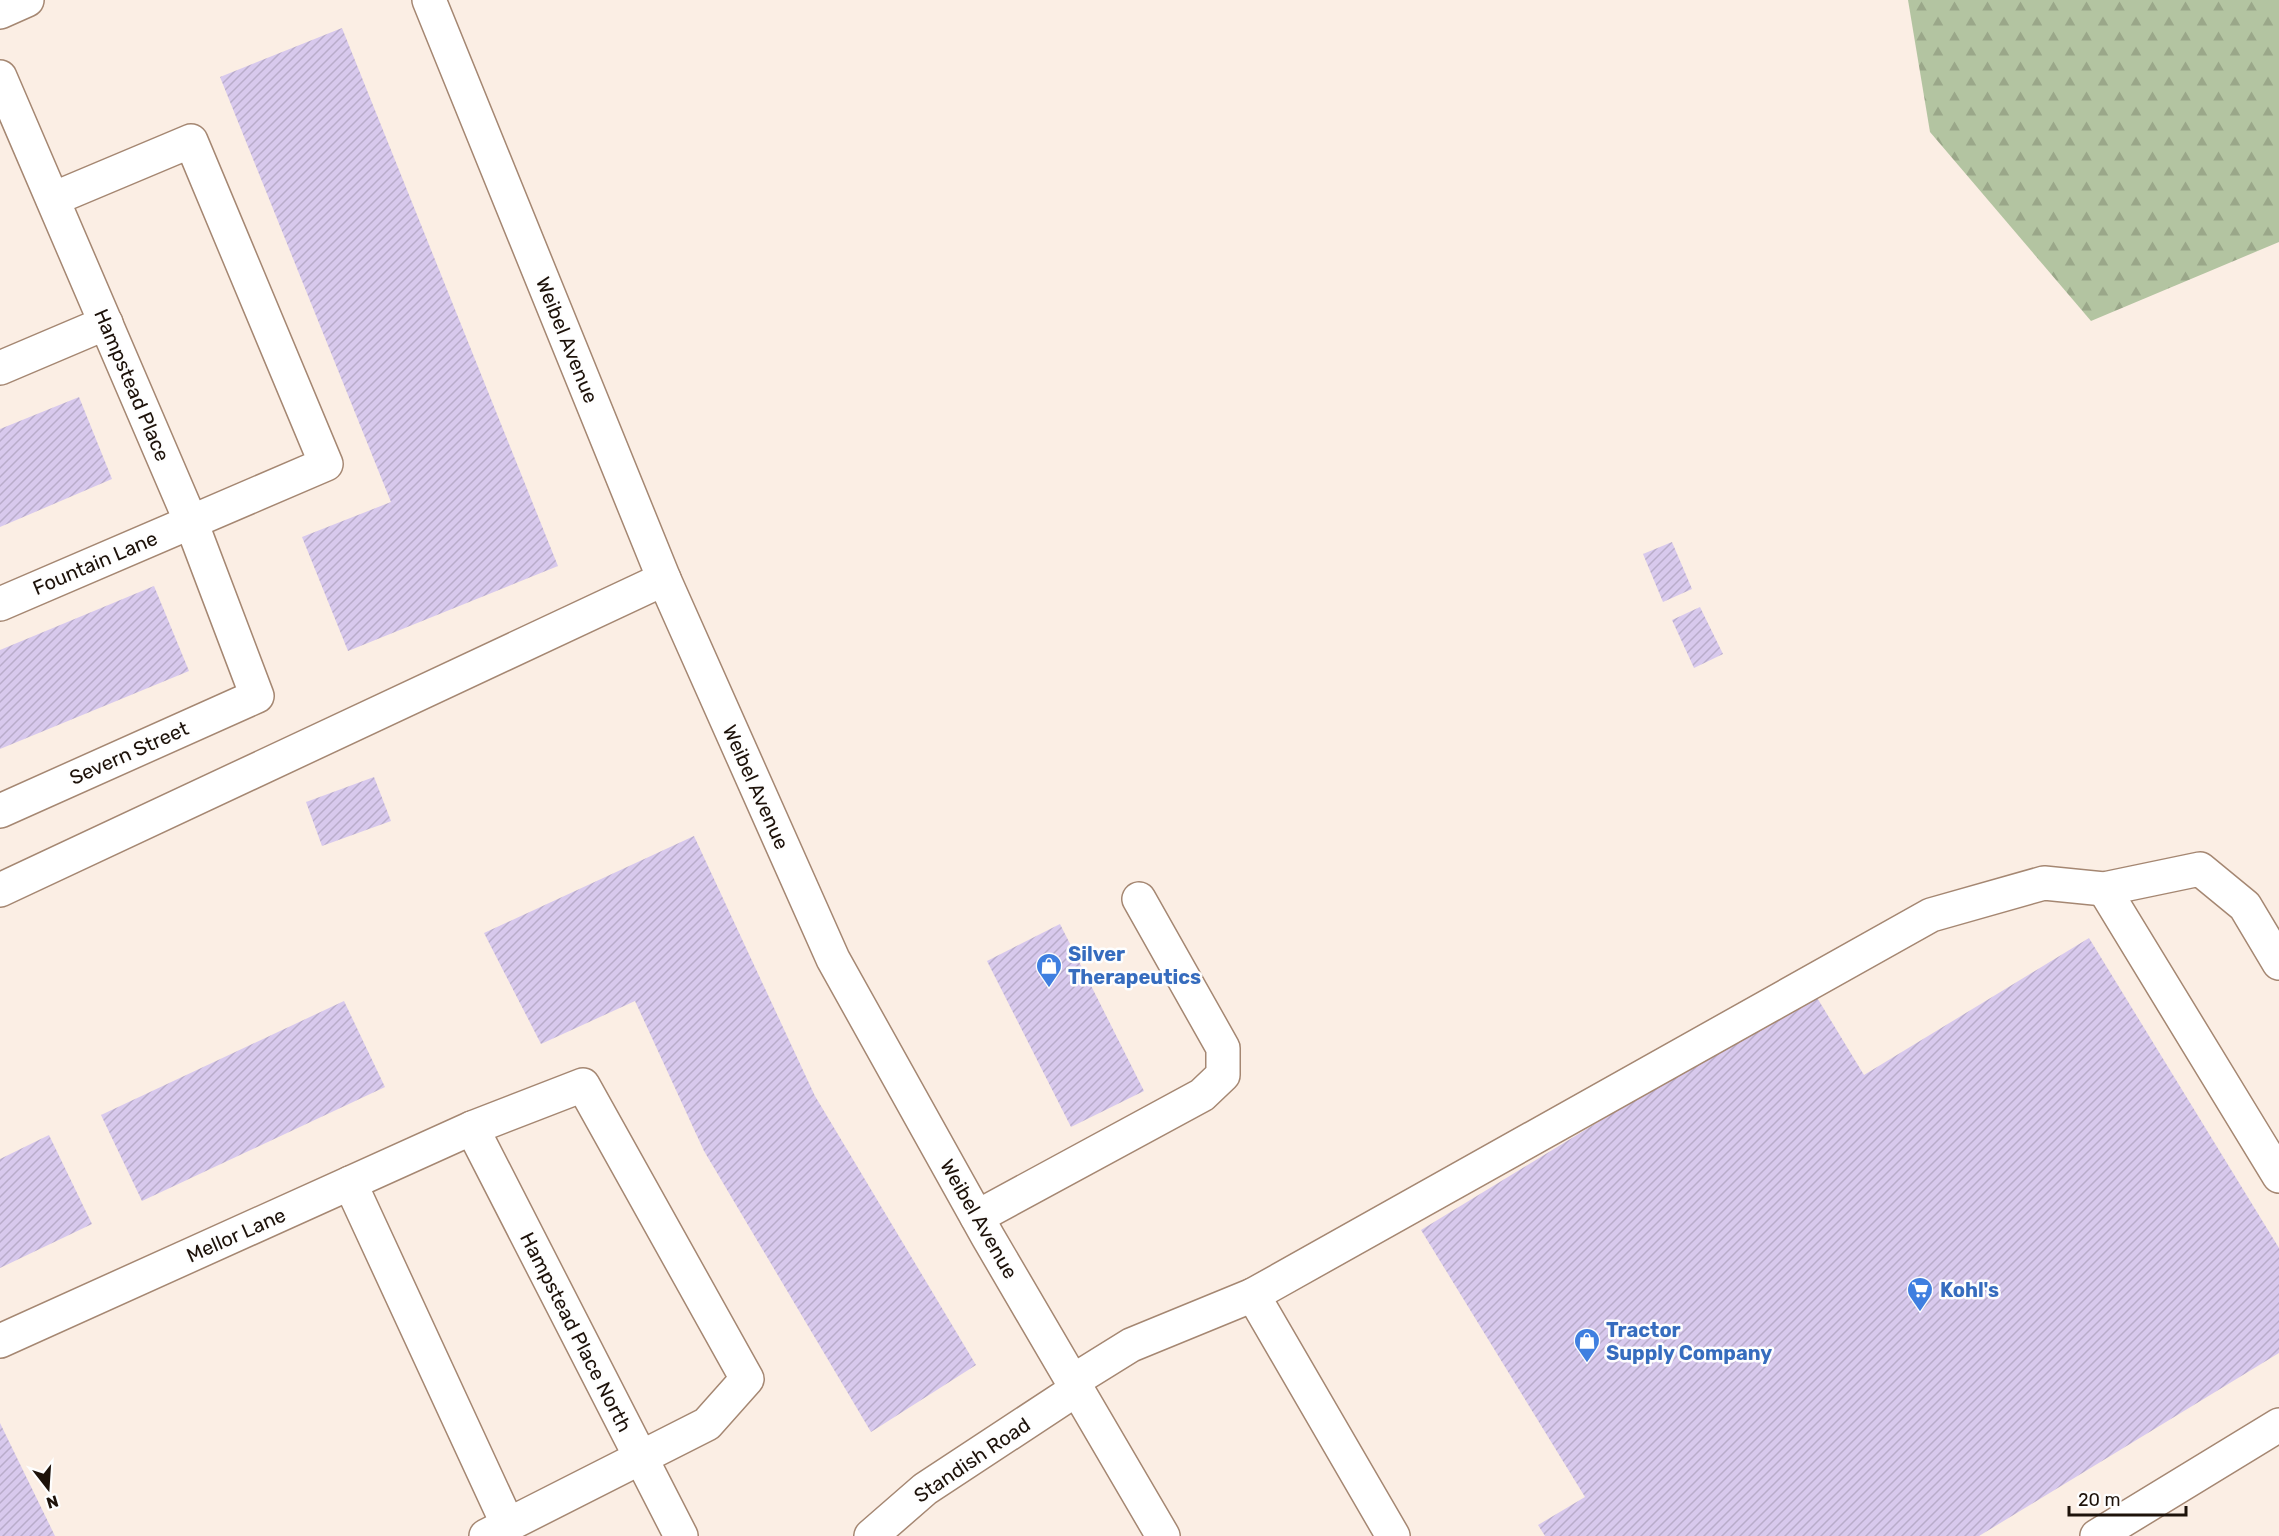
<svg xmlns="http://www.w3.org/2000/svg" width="2279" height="1536" font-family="Rubik,sans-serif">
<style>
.forest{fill:url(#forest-firs)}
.building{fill:url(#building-hatch)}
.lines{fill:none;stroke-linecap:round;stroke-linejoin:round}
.minor-casing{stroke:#a58772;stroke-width:36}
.minor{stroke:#fff;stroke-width:33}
.labels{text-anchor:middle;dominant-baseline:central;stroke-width:5;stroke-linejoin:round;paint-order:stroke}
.street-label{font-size:20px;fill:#1d120a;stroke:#fefefe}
.shop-label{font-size:20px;font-weight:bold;fill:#366cbe;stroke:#fefefe;text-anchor:start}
</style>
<defs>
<pattern id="forest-firs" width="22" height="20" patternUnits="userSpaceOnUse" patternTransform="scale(1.5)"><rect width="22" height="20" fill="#b3c4a1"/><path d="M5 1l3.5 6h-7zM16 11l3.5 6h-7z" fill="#9aa789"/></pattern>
<pattern id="building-hatch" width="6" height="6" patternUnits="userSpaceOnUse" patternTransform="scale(1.5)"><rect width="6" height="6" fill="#d8c9ed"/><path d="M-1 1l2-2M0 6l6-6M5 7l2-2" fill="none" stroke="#b9acca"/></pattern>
</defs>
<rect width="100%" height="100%" fill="#fbeee4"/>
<polygon class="forest" points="1908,0 2279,0 2279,242 2091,321 1930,132"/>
<g class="building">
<polygon points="342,28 558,566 348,651 302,537 391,502 220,77"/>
<polygon points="79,397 112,479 0,527 0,429"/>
<polygon points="1672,542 1692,589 1663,602 1643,554"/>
<polygon points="154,586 189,671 0,749 0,650"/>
<polygon points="1700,607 1723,654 1694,668 1672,620"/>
<polygon points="374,777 391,821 322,846 306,802"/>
<polygon points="694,836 815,1096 976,1365 871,1432 704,1151 635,1001 541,1044 484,933"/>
<polygon points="1060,924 1144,1091 1071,1127 987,961"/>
<polygon points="2089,938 2279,1248 2279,1353 1979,1536 1545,1536 1538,1525 1585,1497 1421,1230 1813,991 1864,1075"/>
<polygon points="344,1001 385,1087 142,1201 101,1115"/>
<polygon points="49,1135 92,1224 0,1268 0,1159"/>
<polygon points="0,1423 55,1536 0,1536"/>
</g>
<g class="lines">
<defs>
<g id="minor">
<polyline points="429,0 664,579 833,959 988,1237 1163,1536"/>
<polyline points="0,12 27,0"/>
<polyline points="0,77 191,522 257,696 0,811"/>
<polyline points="0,368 106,323"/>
<polyline points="0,604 326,464 191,141 53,199"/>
<polyline points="2104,889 2279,1176"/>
<polyline points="0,890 664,579"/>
<polyline points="472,1128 681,1536"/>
<polyline points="350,1183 508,1525"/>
<polyline points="977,1217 1202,1095 1223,1075 1223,1048 1139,899"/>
<polyline points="1253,1295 1931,915 2044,883 2104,889 2200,869 2245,906 2279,963"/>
<polyline points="0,1341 472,1128 583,1085 747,1379 707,1424 486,1536"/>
<polyline points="1073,1381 1131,1345 1253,1295 1393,1536"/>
<polyline points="871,1536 925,1489 1077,1389"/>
<polyline points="2097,1536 2279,1425"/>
</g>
</defs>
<use href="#minor" class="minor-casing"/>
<use href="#minor" class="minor"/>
</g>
<defs>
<symbol id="shop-pin" viewBox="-11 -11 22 30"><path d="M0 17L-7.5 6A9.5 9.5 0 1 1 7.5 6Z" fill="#3f7fe0" stroke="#fefefe"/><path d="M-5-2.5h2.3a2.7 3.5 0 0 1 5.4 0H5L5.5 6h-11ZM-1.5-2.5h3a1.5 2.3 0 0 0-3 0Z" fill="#fff"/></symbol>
<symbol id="supermarket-pin" viewBox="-11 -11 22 30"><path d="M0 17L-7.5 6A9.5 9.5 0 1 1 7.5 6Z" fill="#3f7fe0" stroke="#fefefe"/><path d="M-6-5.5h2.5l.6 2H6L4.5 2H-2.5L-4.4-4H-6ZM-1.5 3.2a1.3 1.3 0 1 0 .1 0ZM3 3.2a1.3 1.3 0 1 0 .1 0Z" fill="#fff"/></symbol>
</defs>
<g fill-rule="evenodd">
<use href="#shop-pin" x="1034" y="951" width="30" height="40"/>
<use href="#supermarket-pin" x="1905" y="1275" width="30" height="40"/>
<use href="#shop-pin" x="1572" y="1326" width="30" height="40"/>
</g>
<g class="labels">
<g class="street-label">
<text transform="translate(567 340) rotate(68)">Weibel Avenue</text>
<text transform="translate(132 385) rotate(67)">Hampstead Place</text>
<text transform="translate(95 563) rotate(-23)">Fountain Lane</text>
<text transform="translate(129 753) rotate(-24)">Severn Street</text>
<text transform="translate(756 787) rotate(66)">Weibel Avenue</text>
<text transform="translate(979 1219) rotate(60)">Weibel Avenue</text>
<text transform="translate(236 1235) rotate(-24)">Mellor Lane</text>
<text transform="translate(576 1332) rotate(63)">Hampstead Place North</text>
<text transform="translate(972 1460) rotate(-34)">Standish Road</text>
</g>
<g class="shop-label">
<text x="1068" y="954">Silver<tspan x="1068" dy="23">Therapeutics</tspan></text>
<text x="1940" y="1290">Kohl's</text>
<text x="1606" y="1330">Tractor<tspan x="1606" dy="23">Supply Company</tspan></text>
</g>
</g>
<g transform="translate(48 1488) rotate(163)" stroke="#fefefe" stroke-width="4.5" paint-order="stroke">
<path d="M0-4.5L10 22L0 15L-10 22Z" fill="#1d120a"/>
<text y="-9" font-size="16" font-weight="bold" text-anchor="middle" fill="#1d120a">N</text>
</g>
<path d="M2069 1506v9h117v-9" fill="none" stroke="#1d120a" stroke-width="3"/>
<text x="2078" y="1506" font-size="18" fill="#1d120a" stroke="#fefefe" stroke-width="4.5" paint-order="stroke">20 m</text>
</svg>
